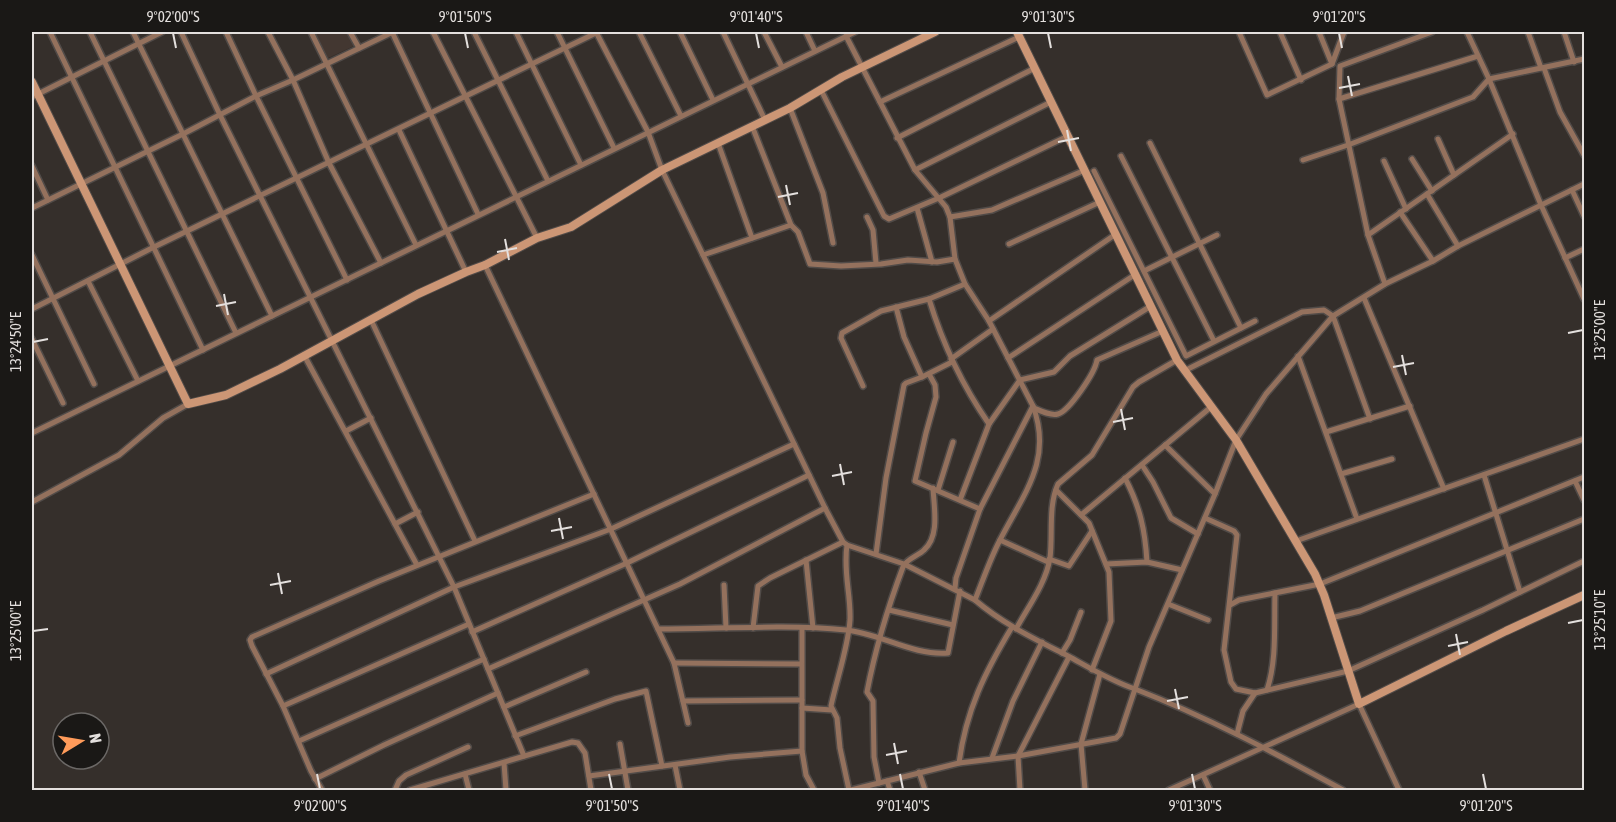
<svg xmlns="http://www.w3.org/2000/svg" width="1616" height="822" font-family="'Asap Condensed',sans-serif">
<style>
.built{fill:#433731}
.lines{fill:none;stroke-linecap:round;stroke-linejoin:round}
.street-casing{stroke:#514b48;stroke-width:8}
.secondary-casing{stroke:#514b48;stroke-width:10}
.street{stroke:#94715d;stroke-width:5}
.secondary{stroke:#cc9675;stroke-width:8}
.ticks{fill:none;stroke:#e4e0de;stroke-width:2}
.neatline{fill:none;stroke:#e4e0de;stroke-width:2}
.ticks-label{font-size:15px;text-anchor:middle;fill:#e4e0de}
</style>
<rect width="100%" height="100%" fill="#352f2b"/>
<polygon class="built" points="315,32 347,32 354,46 328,58"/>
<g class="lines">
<defs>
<g id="street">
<polyline points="50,32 203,350"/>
<polyline points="90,32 236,333"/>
<polyline points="133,32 272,316"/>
<polyline points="181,32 220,115 454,587 524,756"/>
<polyline points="226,32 256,96 347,280"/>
<polyline points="268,32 293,80 329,163 381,263"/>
<polyline points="311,32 416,245"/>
<polyline points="350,32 359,48"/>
<polyline points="392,32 478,214"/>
<polyline points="433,32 537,238"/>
<polyline points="474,32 548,181"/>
<polyline points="516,32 581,165"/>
<polyline points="557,32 614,148"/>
<path d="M 596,32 L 648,132 L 662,170 L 825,508 L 843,542 L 847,545 C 843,573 851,594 850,620 C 848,648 837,678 831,706 L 837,718 L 840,748 L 849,790"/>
<polyline points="639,32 681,116"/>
<polyline points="680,32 713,100"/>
<polyline points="723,32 765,120"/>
<polyline points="764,32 782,67"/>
<polyline points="806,32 815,51"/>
<polyline points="1239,32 1267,95 1332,64 1344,32"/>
<polyline points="1280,32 1301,80"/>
<polyline points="1319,32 1332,64"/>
<polyline points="1467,32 1489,79 1541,205 1584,299"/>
<polyline points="1528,32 1541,68"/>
<polyline points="1564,32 1574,62"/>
<path d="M 846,36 L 915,170 L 946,207 L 950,217 L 955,259 L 965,284 L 989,321 L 1033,406 C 1053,460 1024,493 1000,540 C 990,559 983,580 975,600 C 1003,624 1035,639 1068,656 C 1090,668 1111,681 1135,689 L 1149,647 L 1215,494 L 1236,440 L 1266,394 L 1333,316 L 1385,284 L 1433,261 L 1458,246 L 1584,184"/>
<polyline points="1544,68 1560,112 1584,155"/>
<polyline points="821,90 884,216 889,219 939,198 1068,136"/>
<polyline points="32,97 162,32"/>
<polyline points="1339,99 1340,66 1432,32"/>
<polyline points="880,102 1019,37"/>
<polyline points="790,108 823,193 833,243"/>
<polyline points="752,126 791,225 798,232 810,264 841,266 881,264 908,260 937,262 955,259"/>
<polyline points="399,130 466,272"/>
<polyline points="897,138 1035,68"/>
<polyline points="1438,139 1454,175"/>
<polyline points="718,143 752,238"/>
<polyline points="1150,143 1241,328"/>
<polyline points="1121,156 1214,341"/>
<polyline points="1412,159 1432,191"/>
<polyline points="1303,160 1348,145 1473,97 1489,79 1584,59"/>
<polyline points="1384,161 1406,209"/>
<polyline points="32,166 48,200"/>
<polyline points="915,170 1051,102"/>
<polyline points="1094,171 1186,356 1255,321"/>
<polyline points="1572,190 1584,216"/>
<polyline points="1427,194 1458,246"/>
<polyline points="32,208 183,134 256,96 293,80 393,32"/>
<polyline points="917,208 932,262"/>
<polyline points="1400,212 1433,261"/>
<polyline points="867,217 873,230 876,263"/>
<polyline points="950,217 992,210 1085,170"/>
<polyline points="1368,235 1513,134"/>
<polyline points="1009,244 1100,202"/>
<polyline points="32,255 94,384"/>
<polyline points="703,255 791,225"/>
<polyline points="1565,258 1584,249"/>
<polyline points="485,265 674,663 688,723"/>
<polyline points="1144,271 1217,235"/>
<polyline points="88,281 138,381"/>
<polyline points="1385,284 1368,235 1339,99 1478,56"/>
<polyline points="1364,298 1444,489"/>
<path d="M 929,299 C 943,345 962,385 989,424"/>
<polyline points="896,307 904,337 922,377"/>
<polyline points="32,309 154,247 598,32"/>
<polyline points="371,320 475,541"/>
<polyline points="989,321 1116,234"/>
<polyline points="32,339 63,403"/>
<polyline points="304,355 417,565"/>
<polyline points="1298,356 1357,519"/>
<polyline points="1008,358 1136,274"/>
<polyline points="951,359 993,329"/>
<polyline points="1184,371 1302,312 1324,310 1333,316 1370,419"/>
<polyline points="929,374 935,385 936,397 926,433 915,481 980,509"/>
<polyline points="863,386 841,338 842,333 881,311 929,299 965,284"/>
<path d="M 1034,408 C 1041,411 1050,416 1058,414 C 1069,411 1095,373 1097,360 L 1163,331"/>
<polyline points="346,431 371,418"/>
<polyline points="1326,432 1410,406"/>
<polyline points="32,433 855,32"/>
<polyline points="1165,445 1215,494"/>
<polyline points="1142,465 1153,482 1171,518 1198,534"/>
<polyline points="1341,474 1392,459"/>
<polyline points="1484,475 1520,592"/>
<path d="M 1125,478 C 1140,507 1145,529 1147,562"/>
<polyline points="1575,481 1584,500"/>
<polyline points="938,490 953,442"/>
<polyline points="1056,490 1089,523 1109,572 1111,621 1092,670"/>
<polyline points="960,500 989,424 1020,380 1054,372 1070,356 1151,306"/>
<polyline points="32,502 119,455 163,418 188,404"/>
<polyline points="1081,515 1211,407"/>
<polyline points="1205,518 1234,531 1237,535 1224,650 1231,682 1236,689 1255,693 1348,671 1483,610 1584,561"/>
<polyline points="395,524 418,512"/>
<polyline points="1000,540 1048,562"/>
<polyline points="1296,541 1584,439"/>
<polyline points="847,545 904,564 975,600"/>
<polyline points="876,554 886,478 904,385 906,383 922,377 952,362"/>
<polyline points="1049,559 1069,566 1092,531"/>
<polyline points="806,560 813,628"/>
<polyline points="1106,564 1147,562 1182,570"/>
<polyline points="724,585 726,628"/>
<polyline points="955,588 956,578 980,509 1033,406"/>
<polyline points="1168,604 1208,620"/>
<polyline points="1230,605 1239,600 1320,584 1584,477"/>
<polyline points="889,610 953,625"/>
<polyline points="1331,618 1360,611 1584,519"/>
<polyline points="753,628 758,586 770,578 843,542"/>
<polyline points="802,628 802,751 806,775 814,790"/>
<path d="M 658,629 C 720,629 784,624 846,630 C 879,633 913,656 948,653 L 960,591"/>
<path d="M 1016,629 C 1028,607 1046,583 1050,558 C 1053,534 1048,506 1058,484 L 1092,455 L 1133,387 L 1139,382 L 1177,360"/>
<polyline points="472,632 627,563 809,475"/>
<polyline points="1062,653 1070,640 1081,612"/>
<polyline points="674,663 801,664"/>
<polyline points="488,669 680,584 825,508"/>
<polyline points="266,674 454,587 611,529 794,444"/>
<path d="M 1267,690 C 1277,660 1274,625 1275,593"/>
<polyline points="683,701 802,700"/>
<polyline points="283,706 469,624"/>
<polyline points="504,707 586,672"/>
<polyline points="802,708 832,710"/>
<polyline points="1237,734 1243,711 1255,693"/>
<polyline points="515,736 615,699 646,691 662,766"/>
<polyline points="299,741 484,659"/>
<polyline points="620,744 628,790"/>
<polyline points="992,758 1013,701 1042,642"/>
<polyline points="504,763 506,790"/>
<path d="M 959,763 C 966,710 985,672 1012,627"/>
<polyline points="675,765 680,790"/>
<polyline points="919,772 925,790"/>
<polyline points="465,774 469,790"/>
<polyline points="1203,775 1210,790"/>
<polyline points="589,776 730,757 802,751"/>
<polyline points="315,779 384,745 498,693"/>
<polyline points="887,781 890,790"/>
<path d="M 879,783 L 874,757 L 873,701 L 867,692 C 875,650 888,607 903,567 C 906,559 918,556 924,550 C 940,536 934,508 933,488"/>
<polyline points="322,790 311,771 283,706 252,646 250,640 252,637 379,581 594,494"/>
<polyline points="395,790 399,781 406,775 468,747"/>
<polyline points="410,790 572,742 578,743 585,753 591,790"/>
<path d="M 851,790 L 959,763 L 1018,756 L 1116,738 L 1120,734 L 1135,689 C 1207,717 1275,753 1343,790"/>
<polyline points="1020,790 1018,756 1069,657"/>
<polyline points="1085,790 1081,744 1100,674"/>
<polyline points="1169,790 1359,704 1399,790"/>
</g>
<g id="secondary">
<polyline points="1017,32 1177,360 1236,440 1315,574 1324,595 1359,704 1506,631 1584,595"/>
<polyline points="32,82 188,404 226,395 280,369 418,294 466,272 485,265 537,238 571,227 662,170 790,108 842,77 935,32"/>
</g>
</defs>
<use href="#street" class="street-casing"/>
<use href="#secondary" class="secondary-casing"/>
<use href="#street" class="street"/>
<use href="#secondary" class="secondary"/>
</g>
<path class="ticks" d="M 173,33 L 176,48M 465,33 L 468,48M 756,33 L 759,48M 1048,33 L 1051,48M 1339,33 L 1342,48M 1348,76 L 1352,96M 1339,88 L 1360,84M 1067,130 L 1071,151M 1058,142 L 1079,138M 786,185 L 790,205M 778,197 L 798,193M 505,239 L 509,260M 497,252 L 517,248M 224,294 L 228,315M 216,306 L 236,302M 1568,333 L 1583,330M 33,342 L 48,339M 1402,355 L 1406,375M 1393,367 L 1414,363M 1121,409 L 1125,430M 1113,422 L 1133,418M 840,464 L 844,485M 832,476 L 852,472M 559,518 L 563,539M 551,531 L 572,527M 278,573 L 282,594M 270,585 L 291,581M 1568,623 L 1583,620M 33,631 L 48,629M 1456,634 L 1460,655M 1448,646 L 1468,642M 1175,689 L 1179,709M 1167,701 L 1188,697M 894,743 L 898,764M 886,755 L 907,751M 317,774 L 320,789M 609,774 L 612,789M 900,774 L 903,789M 1192,774 L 1195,789M 1483,774 L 1486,789"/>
<rect width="1616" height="822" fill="none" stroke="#1a1816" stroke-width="66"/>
<g transform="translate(81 741) rotate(79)"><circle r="28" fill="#1a1816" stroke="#6b6866" stroke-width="1.5"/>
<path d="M0-4.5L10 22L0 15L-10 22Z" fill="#ff9b5a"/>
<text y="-9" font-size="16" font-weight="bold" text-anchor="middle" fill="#e4e0de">N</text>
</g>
<rect x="33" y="33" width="1550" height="756" class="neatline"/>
<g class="ticks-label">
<text x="173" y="22">9°02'00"S</text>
<text x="465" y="22">9°01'50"S</text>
<text x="756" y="22">9°01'40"S</text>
<text x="1048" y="22">9°01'30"S</text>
<text x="1339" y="22">9°01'20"S</text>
<text transform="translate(1600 330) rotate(-90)" y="5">13°25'00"E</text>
<text transform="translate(16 342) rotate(-90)" y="5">13°24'50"E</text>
<text transform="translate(1600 620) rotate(-90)" y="5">13°25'10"E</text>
<text transform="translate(16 631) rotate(-90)" y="5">13°25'00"E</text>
<text x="320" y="811">9°02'00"S</text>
<text x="612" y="811">9°01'50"S</text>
<text x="903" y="811">9°01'40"S</text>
<text x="1195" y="811">9°01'30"S</text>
<text x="1486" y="811">9°01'20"S</text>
</g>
</svg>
